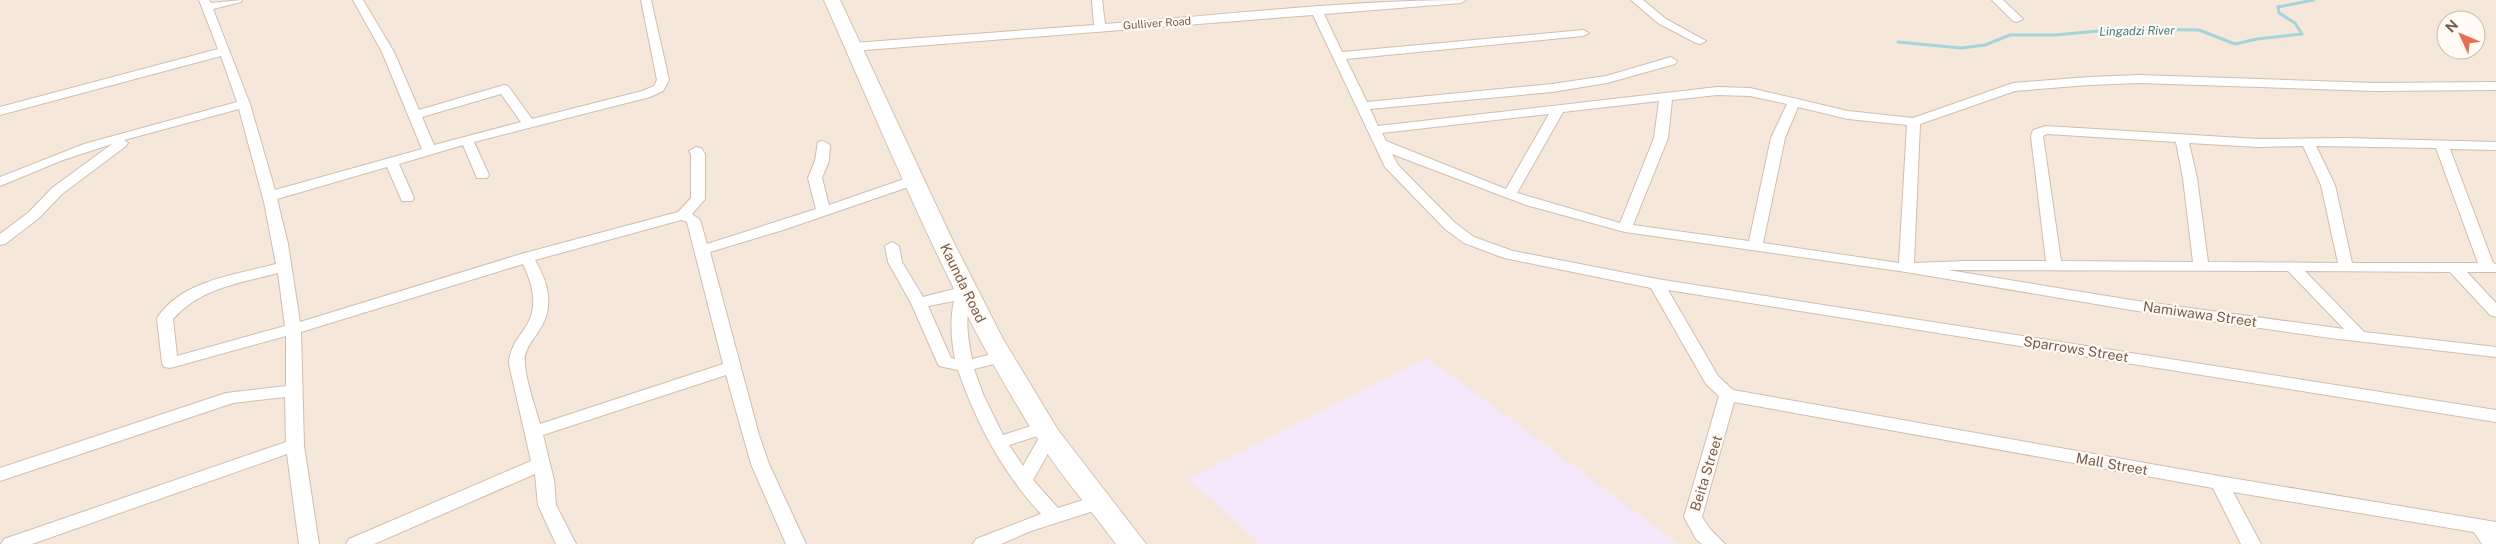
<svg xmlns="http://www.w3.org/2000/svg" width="2496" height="544" font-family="'Public Sans',sans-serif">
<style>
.residential{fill:#f5e8da;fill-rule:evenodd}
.education{fill:#f3e8fa}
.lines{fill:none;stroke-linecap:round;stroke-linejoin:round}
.stream{stroke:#a5d3da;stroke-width:3}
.street-casing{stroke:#d1beb0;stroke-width:2}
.secondary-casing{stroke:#d6c0b0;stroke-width:2}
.street{fill:#fff;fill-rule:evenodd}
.secondary{fill:#fff;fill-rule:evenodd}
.labels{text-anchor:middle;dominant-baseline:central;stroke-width:4.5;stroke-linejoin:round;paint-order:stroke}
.far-street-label{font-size:11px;fill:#7a5c4d;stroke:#fffaf3}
.far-water-label{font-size:12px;font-style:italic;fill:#437c86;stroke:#fffaf3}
.street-label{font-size:14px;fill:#7a5c4d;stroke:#fffaf3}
</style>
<rect width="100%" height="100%" fill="#fdf6ec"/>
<path class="residential" d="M 0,0 L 2496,0 L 2496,544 L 0,544 ZM 2446,20 L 2476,20 L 2476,50 L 2446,50 Z"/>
<polygon class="education" points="1427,358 1489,403 1678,544 1260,544 1188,479"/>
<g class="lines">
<polyline class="stream" points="1898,42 1961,48 1985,45 2010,35 2055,35 2120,29 2199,30 2235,44 2257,39 2302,34 2295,23 2279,13 2278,7 2314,0"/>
<defs>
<g id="street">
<path d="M 199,0 L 209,0 L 211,3 L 242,0 L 241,2 L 213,9 L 250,104 L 275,190 L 422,149 L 382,52 L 353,0 L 363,0 L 394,52 L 419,110 L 504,85 L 508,86 L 532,119 L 642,91 L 654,86 L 657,80 L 641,0 L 651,0 L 669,80 L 663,91 L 650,97 L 474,142 L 489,175 L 487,178 L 477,178 L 463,145 L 399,164 L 414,198 L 412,201 L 402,201 L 387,167 L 277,199 L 288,244 L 300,322 L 521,254 L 678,212 L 691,198 L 691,154 L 689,151 L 696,147 L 701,148 L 705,154 L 705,199 L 692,214 L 700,220 L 707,244 L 816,209 L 808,178 L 815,161 L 818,142 L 823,141 L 830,145 L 829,161 L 822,178 L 829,205 L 910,177 L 920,177 L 922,180 L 920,183 L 783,230 L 710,252 L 759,435 L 769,464 L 806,544 L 786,544 L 751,464 L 726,375 L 543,435 L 554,480 L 556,505 L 576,544 L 556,544 L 538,505 L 535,474 L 374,544 L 346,544 L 349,539 L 531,461 L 509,364 C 509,349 517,340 525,328 C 539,308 533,285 523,264 L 301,332 L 304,446 L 319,544 L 299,544 L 287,454 L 32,544 L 1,544 L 4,539 L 286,442 L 285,397 L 233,403 L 0,481 L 0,468 L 226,393 L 286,386 L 286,336 L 170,368 L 164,367 L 162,363 L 157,318 C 182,280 235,275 276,264 L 264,202 L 239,109 L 124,140 L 128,143 L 126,146 L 62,194 L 39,218 L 5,244 L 0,245 L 0,234 L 29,212 L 52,188 L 112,144 L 63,160 L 0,186 L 0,177 L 84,144 L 237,102 L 221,56 L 0,115 L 0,107 L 218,49 ZM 501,94 L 521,122 L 434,145 L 422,117 ZM 681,220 L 687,222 L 723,364 L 540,424 C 535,405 523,374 525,356 C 527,346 533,340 538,332 C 555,308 549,284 535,260 ZM 278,273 L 285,326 L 177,356 L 173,319 C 200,288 240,283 278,273 Z"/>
<path d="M 1092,0 L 1102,0 L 1105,24 C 1226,15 1346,0 1466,0 L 1461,3 L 1324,14 L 1342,52 L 1583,30 L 1589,33 L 1583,36 L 1346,59 L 1367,102 L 1552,84 L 1606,76 L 1671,57 L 1677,61 L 1675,64 L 1607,83 L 1552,92 L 1370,109 L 1378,126 L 1717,87 L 1750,88 L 1848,111 L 1913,118 L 2013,83 L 2089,77 L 2140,75 L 2375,83 L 2496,82 L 2496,90 L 2375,91 L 2140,83 L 2089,85 L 2015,91 L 1920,124 L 1914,263 L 1966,261 L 2046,261 L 2031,136 L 2033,130 L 2046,126 L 2258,139 L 2344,138 L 2496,142 L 2496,150 L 2450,149 L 2493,263 L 2496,264 L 2496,272 L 2467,272 L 2496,303 L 2496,317 L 2490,315 L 2450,272 L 2305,271 L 2364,332 L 2496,347 L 2496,357 L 2330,338 L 2131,310 L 1906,272 L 1625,232 L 1526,205 L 1392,154 L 1398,165 L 1455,223 L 1474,237 L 1513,251 L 1657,279 L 2496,410 L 2496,422 L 1668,290 L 1718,376 L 1733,390 L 2219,476 L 2496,522 L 2496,544 L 2482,544 L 2474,532 L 2233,492 L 2261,544 L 2241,544 L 2213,488 L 1734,402 L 1702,517 L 1710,529 L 1725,544 L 1702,544 L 1696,539 L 1684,517 L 1719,396 L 1706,384 L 1651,288 L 1504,258 L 1464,243 L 1445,229 L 1385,167 L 1313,15 L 853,51 L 847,47 L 853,43 L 1094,25 ZM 1717,95 L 1750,96 L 1787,104 L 1771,138 L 1749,241 L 1633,225 L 1668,138 L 1672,100 ZM 1659,101 L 1654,138 L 1620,223 L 1517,193 L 1563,112 ZM 1798,107 L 1848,119 L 1907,125 L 1899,263 L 1763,243 L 1785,138 ZM 1549,114 L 1506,189 L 1386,141 L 1382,133 ZM 2047,134 L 2176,142 L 2183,178 L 2193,262 L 2061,261 L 2043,136 ZM 2189,143 L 2258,147 L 2303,146 L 2321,185 L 2338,263 L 2208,262 L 2197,178 ZM 2316,146 L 2436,148 L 2478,263 L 2352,263 L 2335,185 ZM 1948,270 L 2288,271 L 2344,329 L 2131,300 Z"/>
<polygon points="1631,0 1643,0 1666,19 1706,41 1700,44 1696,43 1658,23"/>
<polygon points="1992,0 2003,0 2023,19 2017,22 2013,21"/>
<path d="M 892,242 L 899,246 L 902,262 L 923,297 L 966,286 L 974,291 C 964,314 967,335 972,359 L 1001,352 L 1007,353 L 1009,357 L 1007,361 L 974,369 L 983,394 L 1003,435 L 1043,422 L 1049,424 L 1050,430 L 1055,432 L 1058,436 L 1033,480 L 1058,508 L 1099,495 L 1106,497 L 1108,502 L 1106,507 L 1031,531 L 1001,544 L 973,544 L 976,539 L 1041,514 C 1003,473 976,423 958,370 L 939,366 L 937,362 L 911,303 L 888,262 L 885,246 ZM 954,301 C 950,319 951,339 955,359 L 951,358 L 928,306 ZM 1041,435 L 1040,436 L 1023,466 L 1009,445 Z"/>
</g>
<path id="secondary" d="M 824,0 L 840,0 L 951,237 L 1003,339 L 1058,430 L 1146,544 L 1116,544 C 1091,510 1062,477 1039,441 C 951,303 890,149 824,0 Z"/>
</defs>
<use href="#street" class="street-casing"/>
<use href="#secondary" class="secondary-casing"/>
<use href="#street" class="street"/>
<use href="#secondary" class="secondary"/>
</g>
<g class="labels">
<g class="far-street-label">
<text transform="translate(1157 23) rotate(-4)">Gulliver Road</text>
</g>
<g class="far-water-label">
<text transform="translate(2137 31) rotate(-1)">Lingadzi River</text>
</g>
<g class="street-label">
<text transform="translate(963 283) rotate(64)">Kaunda Road</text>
<text transform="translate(2200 314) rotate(8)">Namiwawa Street</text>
<text transform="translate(2076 349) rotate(9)">Sparrows Street</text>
<text transform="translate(2112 464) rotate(10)">Mall Street</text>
<text transform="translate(1706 473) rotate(-73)">Beita Street</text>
</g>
</g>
<g transform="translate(2461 35) rotate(314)"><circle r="24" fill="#fffaf3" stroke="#cabbb1"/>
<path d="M0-4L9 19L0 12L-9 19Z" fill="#e76f51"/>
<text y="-8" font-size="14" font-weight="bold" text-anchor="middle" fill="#7a5c4d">N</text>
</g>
</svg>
